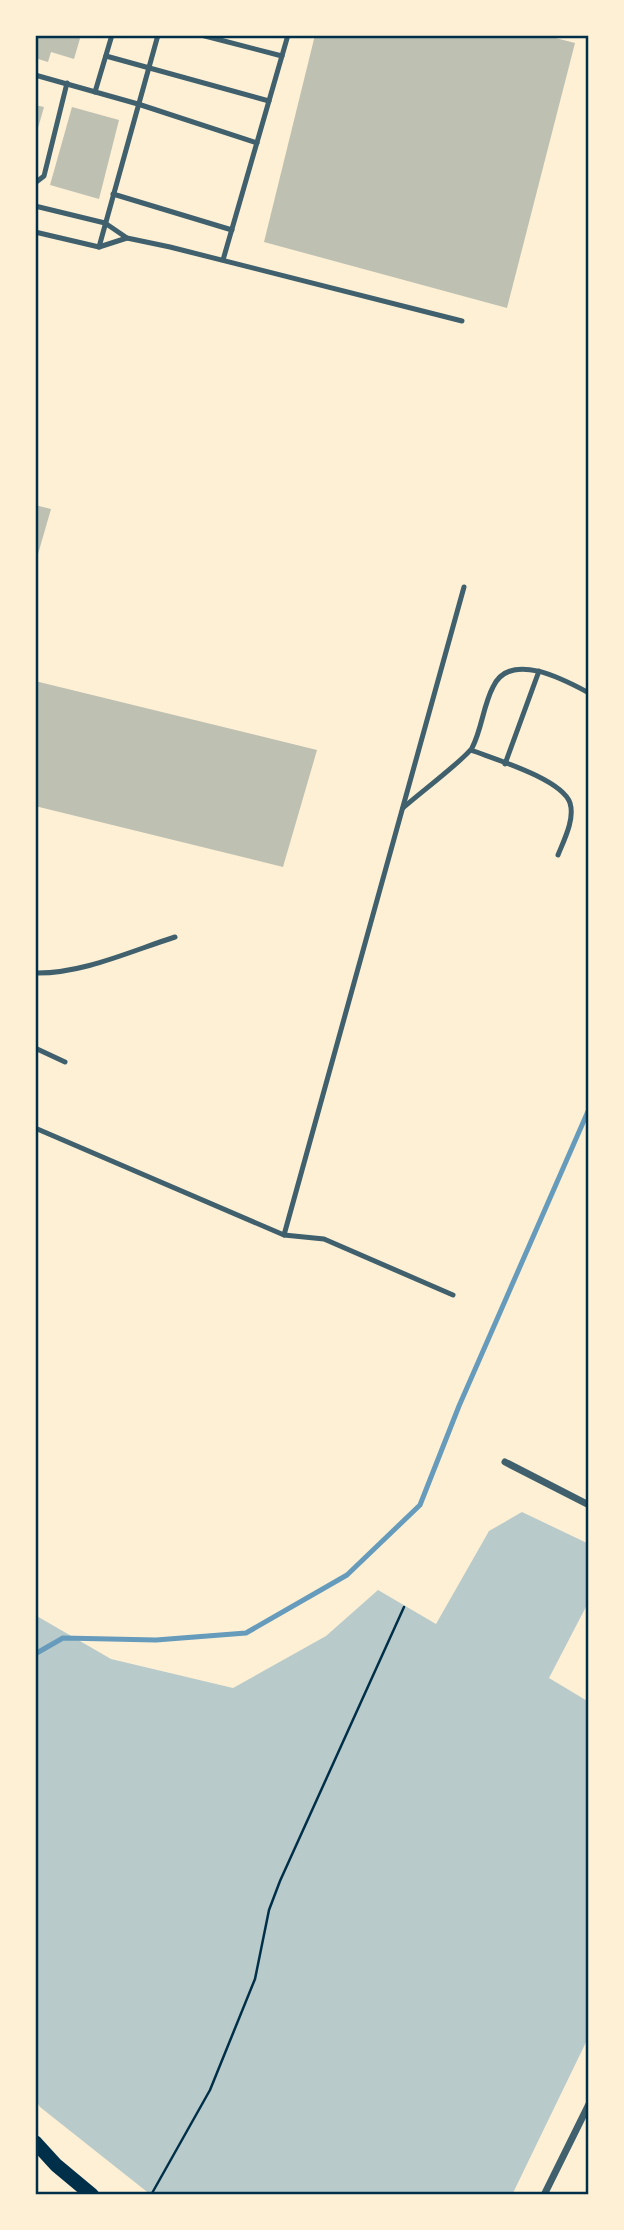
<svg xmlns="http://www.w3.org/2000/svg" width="624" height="2230" font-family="Arial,sans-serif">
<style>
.green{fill:#b9caca}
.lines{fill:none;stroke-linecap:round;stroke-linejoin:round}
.stream{stroke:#669bbc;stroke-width:5}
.building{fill:#bec0b2}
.path{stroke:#003049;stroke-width:2.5}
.service{stroke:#3f606c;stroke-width:5}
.minor{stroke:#3f606c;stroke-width:7}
.secondary{stroke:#003049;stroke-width:14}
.neatline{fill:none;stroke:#003049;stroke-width:2.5}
</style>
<rect width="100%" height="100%" fill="#fdf0d5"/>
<polygon class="green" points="522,1512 589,1544 589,1601 549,1678 589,1702 589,2036 512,2195 151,2195 40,2107 35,2099 35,1615 111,1659 233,1688 326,1636 378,1590 436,1624 489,1531"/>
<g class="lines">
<polyline class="stream" points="35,1654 63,1638 156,1640 246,1633 347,1575 420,1505 459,1406 589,1109"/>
</g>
<g class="building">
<polygon points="35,35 81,35 74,59 51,52 48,62 35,58"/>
<polygon points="315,35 544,35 575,43 507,308 264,242"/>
<polygon points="35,105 44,107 36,135 35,135"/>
<polygon points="72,107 119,120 99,199 50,185"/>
<polygon points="35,505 51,509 36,561 35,561"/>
<polygon points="35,681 317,750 283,867 35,806"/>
</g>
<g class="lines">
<polyline class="path" points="151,2195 210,2090 255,1979 269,1910 280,1881 404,1607"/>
<g class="service">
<polyline points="201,35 282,56"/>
<polyline points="106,56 269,101"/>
<polyline points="35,75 138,104 257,143"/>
<polyline points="95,92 112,35"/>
<polyline points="35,183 44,176 67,83"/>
<polyline points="113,194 232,230"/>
<polyline points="35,206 105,223 127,238 170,247 462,321"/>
<polyline points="35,232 99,247 127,238"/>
<polyline points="99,247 158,35"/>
<polyline points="223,260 288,35"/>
<path d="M 471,750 C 494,759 562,779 570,803 C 575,819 564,840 558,855"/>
<polyline points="505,764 539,671"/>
<path d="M 403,808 C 416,796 465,759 472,748 C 482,729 483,706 493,687 C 510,650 565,680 589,693"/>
<path d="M 35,973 C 82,974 131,951 175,937"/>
<polyline points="35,1048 65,1062"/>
<polyline points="35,1128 284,1235 464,587"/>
<polyline points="284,1235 324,1239 453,1295"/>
</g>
<g class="minor">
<polyline points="505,1462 589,1505"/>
<polyline points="544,2195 589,2104"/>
</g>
<polyline class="secondary" points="35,2142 56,2165 92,2195"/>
</g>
<rect width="624" height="2230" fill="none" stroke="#fdf0d5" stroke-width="74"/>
<rect x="37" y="37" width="550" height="2156" class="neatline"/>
</svg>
